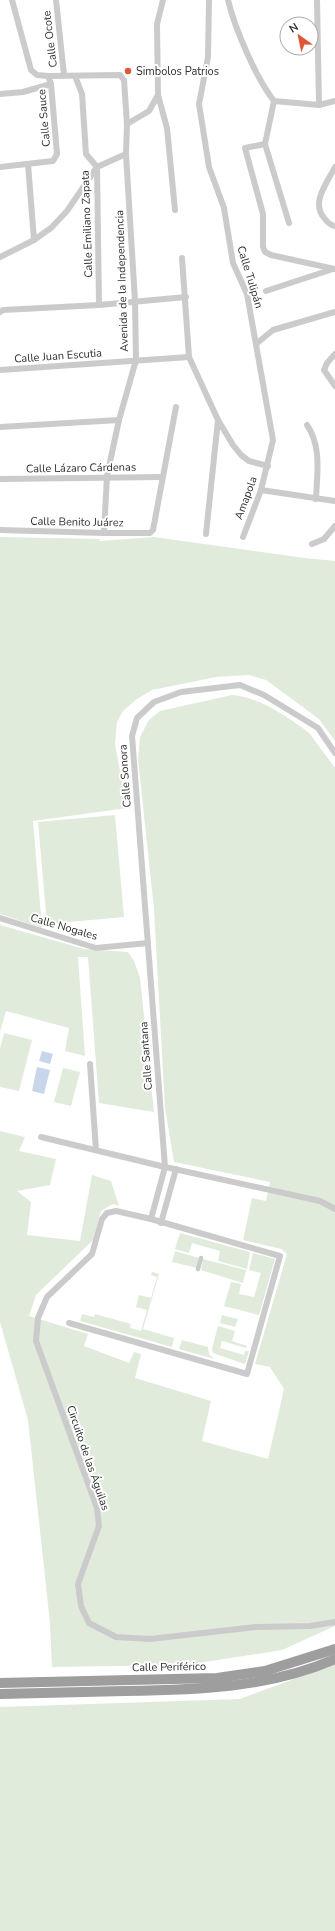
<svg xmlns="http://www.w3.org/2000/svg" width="335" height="1931" font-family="'Nunito Sans',sans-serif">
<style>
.green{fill:#e0ebdc}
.water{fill:#c9d5ea}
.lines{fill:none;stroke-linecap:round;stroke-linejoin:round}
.pedestrian{stroke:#cbcbcb;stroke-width:4.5}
.minor{stroke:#cbcbcb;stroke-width:6}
.trunk{stroke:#9e9e9e;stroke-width:10}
.poi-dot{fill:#dd5738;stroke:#fff;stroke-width:1.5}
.labels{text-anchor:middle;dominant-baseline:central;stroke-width:4;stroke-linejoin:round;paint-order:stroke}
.street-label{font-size:11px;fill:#2e2e2e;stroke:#fff}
.poi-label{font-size:11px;fill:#2e2e2e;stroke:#fff;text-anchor:start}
</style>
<rect width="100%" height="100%" fill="#fff"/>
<g class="green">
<polygon points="0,537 100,539 99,541 154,537 305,558 335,561 335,741 319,719 266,680 249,675 216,677 152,690 137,699 123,711 117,722 115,744 127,808 33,821 42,928 0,914"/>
<path d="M 232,695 C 258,697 283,714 304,729 L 310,734 L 335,768 L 335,1626 L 282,1650 L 186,1665 L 52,1667 L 50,1623 L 28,1420 L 0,1322 L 0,1131 L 25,1137 L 19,1151 L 56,1159 L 50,1185 L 17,1191 L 31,1202 L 27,1235 L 80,1241 L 92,1175 L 111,1181 L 119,1206 L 113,1204 L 101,1211 L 93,1240 L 36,1295 L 29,1316 L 88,1334 L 84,1346 L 129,1363 L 134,1352 L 141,1354 L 135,1378 L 211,1401 L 202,1441 L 268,1459 L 284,1389 L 270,1367 L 255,1364 L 287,1254 L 281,1249 L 243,1240 L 252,1198 L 266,1201 L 270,1182 L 174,1162 L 165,1108 L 154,909 L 138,759 L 140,737 L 149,720 L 160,711 Z"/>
<polygon points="115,815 124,917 47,924 38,822"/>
<polygon points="0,925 84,949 128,952 134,961 140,978 154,1112 99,1103 88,957 78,957 85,1056 65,1051 69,1028 6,1011 0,1032"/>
<polygon points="4,1033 32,1040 19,1091 0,1087 0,1049"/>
<polygon points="63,1068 80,1072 71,1106 54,1102"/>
<polygon points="180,1233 250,1252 247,1269 218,1261 220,1251 192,1243 189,1253 175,1249"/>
<polygon points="175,1251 199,1258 197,1268 172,1262"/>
<polygon points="253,1253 275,1259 259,1315 224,1306 231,1282 241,1284 239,1294 254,1297 261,1273 249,1270"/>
<polygon points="203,1259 246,1270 243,1283 201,1270"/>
<polygon points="152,1272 159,1274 143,1329 174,1338 172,1347 80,1321 82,1314 94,1317 95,1314 131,1324 130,1328 141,1331 147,1310 136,1307 139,1295 151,1298 157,1277 151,1275"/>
<polygon points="222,1315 238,1319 235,1327 220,1323"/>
<polygon points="218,1326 235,1331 232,1341 247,1346 246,1348 222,1341 220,1348 244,1355 245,1351 249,1351 245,1364 213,1353 212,1349"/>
<polygon points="182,1340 208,1347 209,1354 214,1359 179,1349"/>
<polygon points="335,1664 335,1931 0,1931 0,1707 240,1699"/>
</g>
<g class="water">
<polygon points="42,1051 53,1054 50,1064 39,1061"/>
<polygon points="37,1067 50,1070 44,1094 32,1091"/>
</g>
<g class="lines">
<polyline class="pedestrian" points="198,1269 201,1258"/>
<g class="minor">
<polyline points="56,0 64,75"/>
<polyline points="163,0 157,24 158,95 167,128 175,210"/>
<polyline points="209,0 208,57 199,104 209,167 224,208 233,263 247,294 273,440 261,490 243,537"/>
<path d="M 228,0 C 235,29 256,78 274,101 L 319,105 L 335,101"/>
<polyline points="317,0 319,105"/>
<polyline points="48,76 120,75 124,80 127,124 126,154 135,301 136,360 119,420 107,476 104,533"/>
<polyline points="75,76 82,94 86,154 97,167 99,305"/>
<polyline points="0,94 23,92 51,84"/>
<polyline points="274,101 265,144 289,223"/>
<polyline points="127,124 149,111 158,95"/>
<polyline points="265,144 245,148 263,214 263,247 265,252 271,255 335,269"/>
<polyline points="28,164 34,240"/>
<polyline points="0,167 53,161 57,154 51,84 48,76 37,75 31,70 12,0"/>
<path d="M 335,167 C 327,183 310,203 325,219 C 328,223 330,225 335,226"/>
<polyline points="0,257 34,240 51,228 67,211 97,167 126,154"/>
<polyline points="182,258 189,357 218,420 233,445 241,455 249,461 268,466"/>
<polyline points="266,291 333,269"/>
<polyline points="0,312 3,310 99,305 186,297"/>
<polyline points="256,344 273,330 335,312"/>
<polyline points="335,354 327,363 324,370 335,386"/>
<polyline points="0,370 189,357"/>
<path d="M 307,425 C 322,447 317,474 316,499"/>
<polyline points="0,427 119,420"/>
<polyline points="0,479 162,477"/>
<polyline points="261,490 335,501"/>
<polyline points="0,530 104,533 150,533 153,530 176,407"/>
<polyline points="206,534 218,420"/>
<polyline points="312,544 324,539 335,526"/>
<polyline points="0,918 96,948 148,943"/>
<polyline points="90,1064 96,1150"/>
<polyline points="41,1137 165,1167 320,1201 335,1209"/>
<polyline points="151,1219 165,1167 132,736 137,718 154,702 181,692 240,685 264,695 318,728 335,753"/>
<polyline points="161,1223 176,1169"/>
<polyline points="69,1323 247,1374 280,1256 151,1219 116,1211 107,1213 102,1219 92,1254 47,1297 38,1318 36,1341 97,1508 99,1526 78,1584 81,1606 89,1623 116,1637 150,1639 256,1627 310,1626 335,1622"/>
</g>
<g class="trunk">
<polyline points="0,1683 217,1678 265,1671 335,1649"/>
<path d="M 0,1694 C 42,1693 83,1692 125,1691 C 196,1690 269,1688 335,1659"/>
</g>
</g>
<circle class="poi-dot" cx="128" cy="71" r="4"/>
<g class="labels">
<g class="street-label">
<text transform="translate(50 39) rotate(-97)">Calle Ocote</text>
<text transform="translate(44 118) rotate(-95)">Calle Sauce</text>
<text transform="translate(87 224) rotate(-92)">Calle Emiliano Zapata</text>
<text transform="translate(250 277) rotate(73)">Calle Tulipán</text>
<text transform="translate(122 281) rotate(-92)">Avenida de la Independencia</text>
<text transform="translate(58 356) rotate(-4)">Calle Juan Escutia</text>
<text transform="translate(81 468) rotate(-1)">Calle Lázaro Cárdenas</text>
<text transform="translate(246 498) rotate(-70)">Amapola</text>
<text transform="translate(77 522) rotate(1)">Calle Benito Juárez</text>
<text transform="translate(125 776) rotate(-94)">Calle Sonora</text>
<text transform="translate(64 927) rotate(16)">Calle Nogales</text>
<text transform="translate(146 1056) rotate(-94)">Calle Santana</text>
<text transform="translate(88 1458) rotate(71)">Circuito de las Águilas</text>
<text transform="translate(169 1667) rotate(-1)">Calle Periférico</text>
</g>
<g class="poi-label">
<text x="136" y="71">Simbolos Patrios</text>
</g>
</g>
<g transform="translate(299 36) rotate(327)"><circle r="19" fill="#ffffff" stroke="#ababab"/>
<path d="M0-3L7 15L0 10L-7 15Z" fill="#dd5738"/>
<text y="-6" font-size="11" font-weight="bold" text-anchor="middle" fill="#2e2e2e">N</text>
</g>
</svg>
